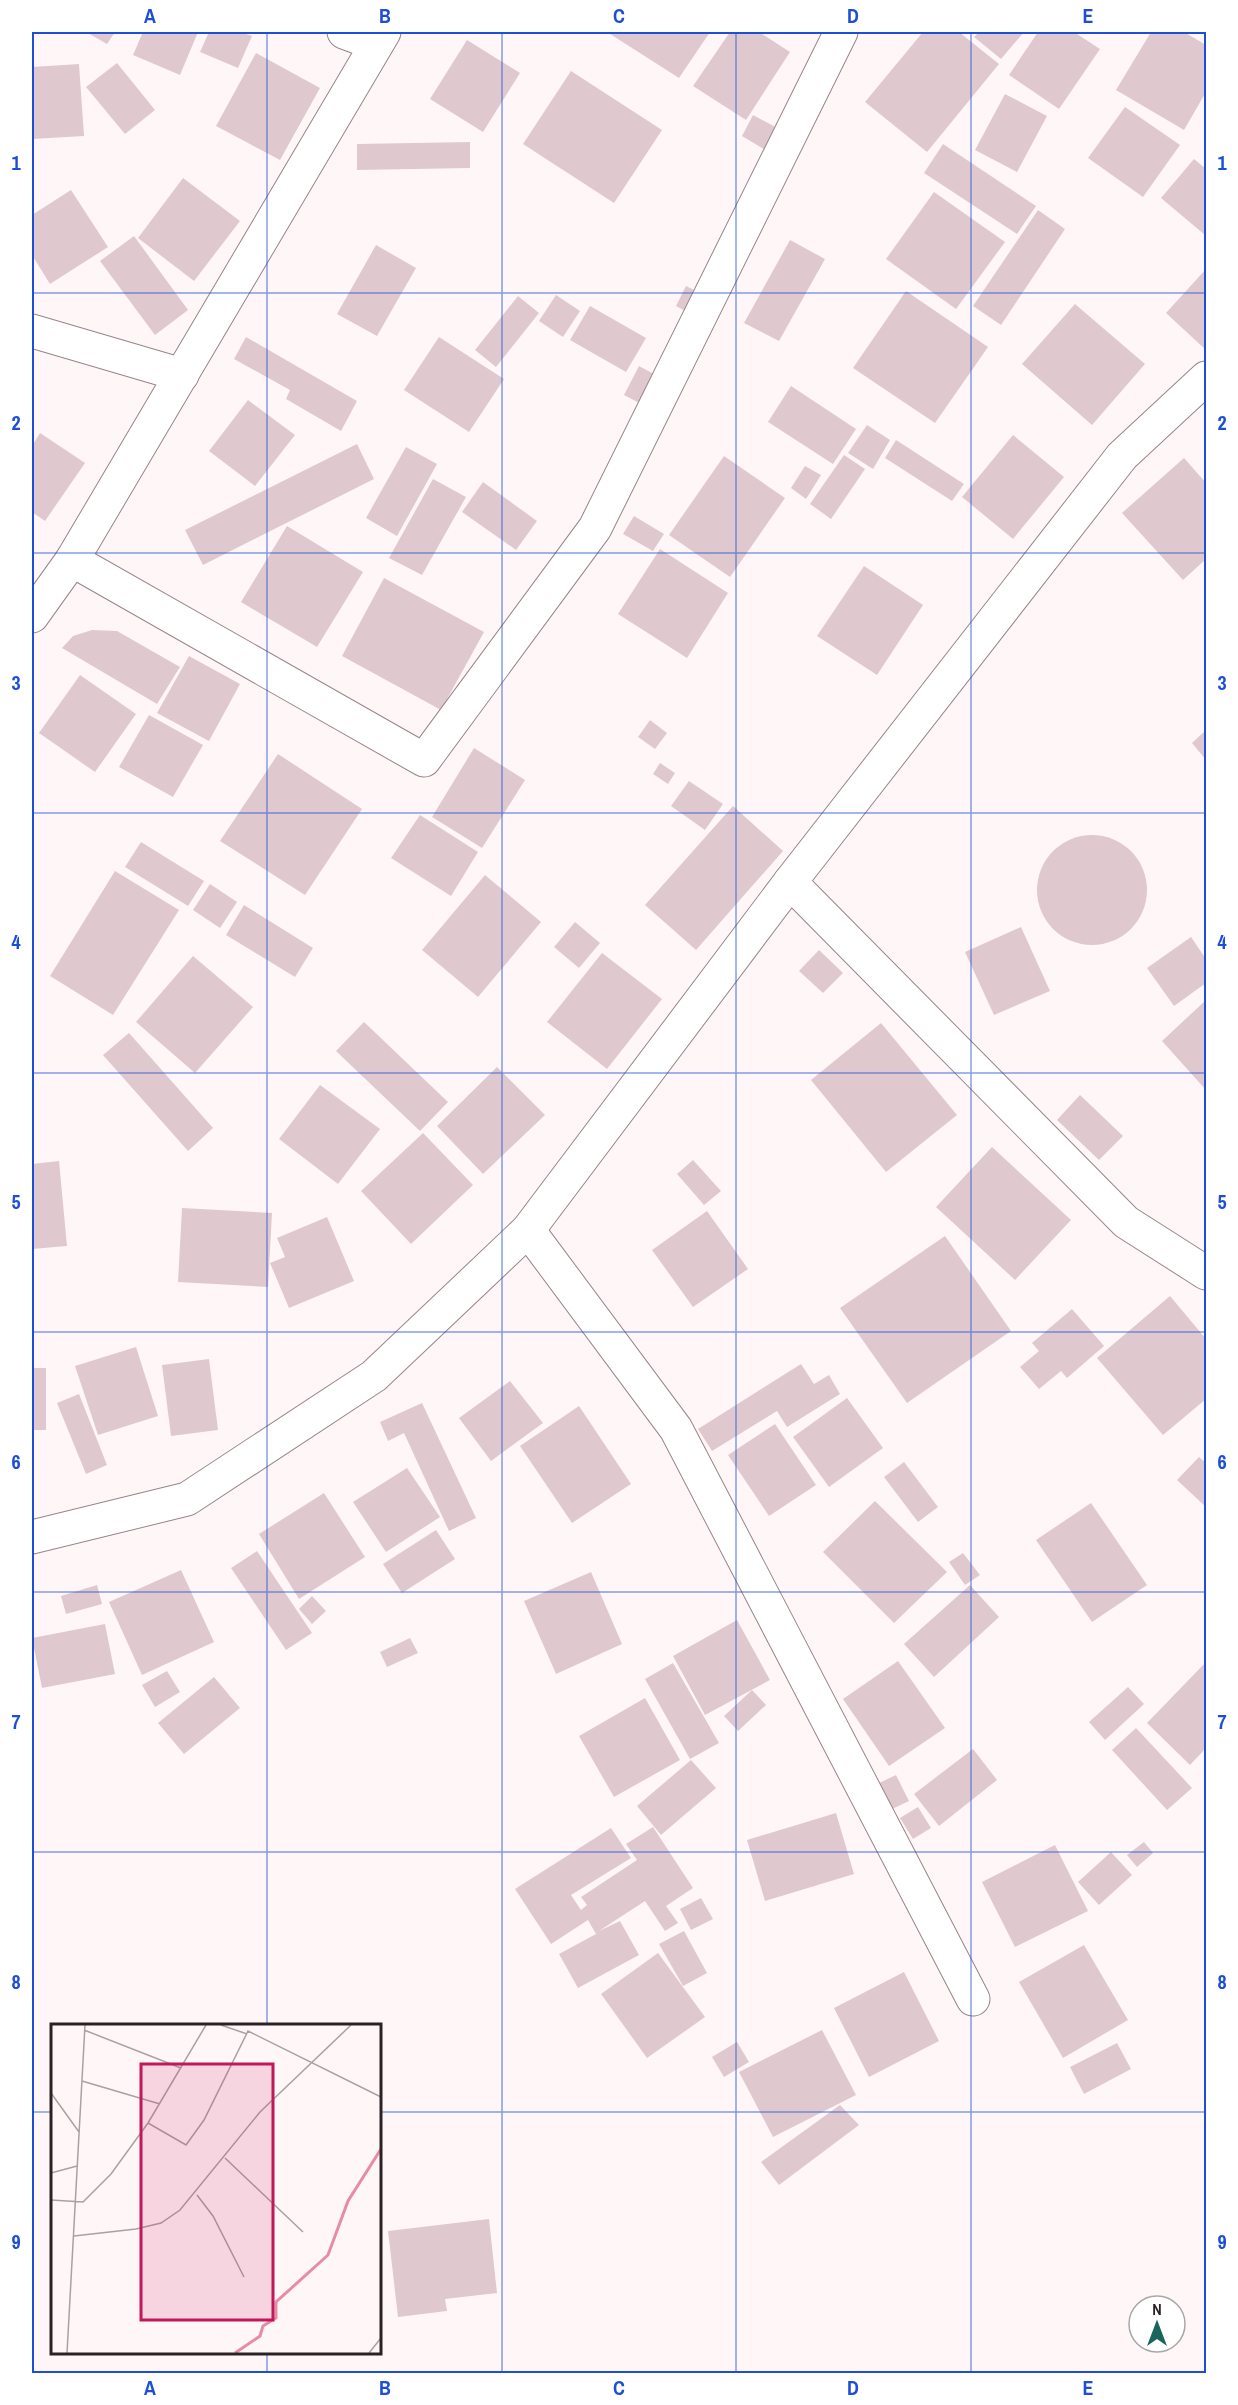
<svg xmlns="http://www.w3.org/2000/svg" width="1238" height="2405" font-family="'Archivo Narrow',sans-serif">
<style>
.building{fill:#e0c9ce}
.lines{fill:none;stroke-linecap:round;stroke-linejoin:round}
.minor-casing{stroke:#998589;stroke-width:35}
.minor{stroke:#fff;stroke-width:33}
.grid{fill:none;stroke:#1d4ed8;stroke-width:1.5;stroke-opacity:0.55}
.inset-river{fill:none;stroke:#e68da5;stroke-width:3}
.inset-road{fill:none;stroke:#aaa1a3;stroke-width:1.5}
.view{fill:#c2185b;fill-opacity:0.15;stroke:#c2185b;stroke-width:3}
.inset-edge{fill:none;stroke:#2a2224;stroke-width:3}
.neatline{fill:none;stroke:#1d4ed8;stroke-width:2}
.grid-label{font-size:20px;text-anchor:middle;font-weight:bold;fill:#1d4ed8}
</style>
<rect width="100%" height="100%" fill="#fff6f8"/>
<g class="building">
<polygon points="86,32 115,32 107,44"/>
<polygon points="143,32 198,32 180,75 133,55"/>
<polygon points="209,32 240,32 252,36 238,68 200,52"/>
<polygon points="607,32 710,32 679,78"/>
<polygon points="730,32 759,32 790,52 746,120 693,86"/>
<polygon points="923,32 959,32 999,64 927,152 865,102"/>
<polygon points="979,32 1024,32 1001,59 974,37"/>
<polygon points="1038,32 1074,32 1100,49 1059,109 1009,75"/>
<polygon points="1151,32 1184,32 1206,45 1206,92 1184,130 1116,90"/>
<polygon points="467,40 520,73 483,132 430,99"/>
<polygon points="256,53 320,88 280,160 216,126"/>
<polygon points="117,63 155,110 125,134 86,87"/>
<polygon points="79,64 84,136 32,139 32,67"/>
<polygon points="571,71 662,130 614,203 523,144"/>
<polygon points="1005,94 1047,116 1017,172 975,150"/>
<polygon points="1125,107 1180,145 1143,197 1088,158"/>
<polygon points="753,115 779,129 767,151 742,136"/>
<polygon points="470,142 470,168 357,170 357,144"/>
<polygon points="943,144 1036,206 1017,234 924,173"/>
<polygon points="1194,159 1206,169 1205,235 1161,198"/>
<polygon points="183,178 240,221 194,281 138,238"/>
<polygon points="71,190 108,247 50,284 32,255 32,215"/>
<polygon points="934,192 1005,242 956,309 886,259"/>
<polygon points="1038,210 1065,229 1001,325 973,306"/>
<polygon points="134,236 188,310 155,335 100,261"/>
<polygon points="790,240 825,259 779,341 744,323"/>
<polygon points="376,245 416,268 377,336 337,314"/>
<polygon points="1206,269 1206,350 1166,313"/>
<polygon points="686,286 698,292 687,312 676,306"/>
<polygon points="906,291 988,347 935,423 853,368"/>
<polygon points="556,295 580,311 563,337 539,321"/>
<polygon points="518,296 539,313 496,367 475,350"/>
<polygon points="1075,304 1145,364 1092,425 1022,364"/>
<polygon points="590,306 646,338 626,372 570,340"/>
<polygon points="246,337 357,401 341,431 286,399 290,390 234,359"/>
<polygon points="439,337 504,379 469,432 404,390"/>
<polygon points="639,366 661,378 645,406 624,395"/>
<polygon points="791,386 856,429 833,464 768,422"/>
<polygon points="248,400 295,435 255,486 209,451"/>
<polygon points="867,425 890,440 873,469 848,453"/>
<polygon points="40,433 85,463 45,521 32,512 32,446"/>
<polygon points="1013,435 1064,477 1013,539 962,497"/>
<polygon points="896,440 964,484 952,501 885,458"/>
<polygon points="357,444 374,479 203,565 185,530"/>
<polygon points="406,447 437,464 397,536 366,518"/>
<polygon points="844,455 865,469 831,519 810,504"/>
<polygon points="724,456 785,498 730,577 669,535"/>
<polygon points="1184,458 1206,483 1206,559 1183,580 1122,513"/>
<polygon points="805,466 821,475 806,499 791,488"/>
<polygon points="433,479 466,497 422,575 389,558"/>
<polygon points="483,482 537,521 516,550 462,512"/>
<polygon points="634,516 664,534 653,551 623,534"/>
<polygon points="287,526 363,572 317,647 241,602"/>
<polygon points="660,549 728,593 687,658 618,614"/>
<polygon points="864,566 923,605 877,675 817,636"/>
<polygon points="384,578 484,632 441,710 342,656"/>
<polygon points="92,630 117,631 180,667 157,704 62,648 73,636"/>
<polygon points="189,656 240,684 209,741 157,713"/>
<polygon points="80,675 136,714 95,772 39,733"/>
<polygon points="149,715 203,745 173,797 119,767"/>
<polygon points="650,720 667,733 655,749 638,737"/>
<polygon points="1206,730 1206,760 1192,743"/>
<polygon points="474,748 525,780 482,848 432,817"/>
<polygon points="278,754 362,809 305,895 220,841"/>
<polygon points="660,763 675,773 668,784 653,774"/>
<polygon points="689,781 723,804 705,830 671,806"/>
<polygon points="733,806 783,851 696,950 645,905"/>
<polygon points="420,815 478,852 451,896 391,858"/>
<circle cx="1092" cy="890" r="55"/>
<polygon points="141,842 204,881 188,906 125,867"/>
<polygon points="115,871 179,910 113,1015 50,976"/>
<polygon points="485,875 541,922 478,997 422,950"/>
<polygon points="210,884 237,902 220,928 193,910"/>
<polygon points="244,905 313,948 295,977 226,935"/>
<polygon points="575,922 600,943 579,968 554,947"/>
<polygon points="1021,927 1050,991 994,1015 965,952"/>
<polygon points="1191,937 1206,959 1206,983 1174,1006 1147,968"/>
<polygon points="819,950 843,973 823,993 799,971"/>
<polygon points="602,953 662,999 607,1069 547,1022"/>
<polygon points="193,956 253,1007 195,1073 136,1022"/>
<polygon points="1206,1000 1206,1090 1162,1041"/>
<polygon points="364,1022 448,1102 420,1131 336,1051"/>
<polygon points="881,1023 957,1115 886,1172 811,1080"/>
<polygon points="129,1033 213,1128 188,1151 103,1055"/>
<polygon points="497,1067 545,1115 483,1174 437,1126"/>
<polygon points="320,1085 380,1129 338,1184 279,1139"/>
<polygon points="1080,1095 1123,1136 1099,1160 1057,1120"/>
<polygon points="423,1133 473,1185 411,1244 361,1191"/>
<polygon points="992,1147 1071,1220 1015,1280 936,1207"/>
<polygon points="693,1160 721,1191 704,1205 677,1174"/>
<polygon points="59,1161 67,1246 32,1249 32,1164"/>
<polygon points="182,1208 272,1213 268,1287 178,1282"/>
<polygon points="707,1211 748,1269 693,1307 652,1250"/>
<polygon points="327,1217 354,1281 289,1308 270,1263 285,1257 277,1238"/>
<polygon points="945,1236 1011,1331 907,1403 840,1308"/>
<polygon points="1170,1296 1206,1339 1206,1399 1163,1435 1097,1358"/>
<polygon points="1072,1309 1104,1346 1067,1378 1061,1371 1039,1389 1020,1367 1039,1351 1032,1343"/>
<polygon points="136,1347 158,1416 98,1435 75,1366"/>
<polygon points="209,1359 218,1430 171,1436 162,1365"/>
<polygon points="801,1364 814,1384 829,1375 840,1394 787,1427 777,1411 712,1451 698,1429"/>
<rect x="32" y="1368" width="14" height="62"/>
<polygon points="510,1381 543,1423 491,1461 459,1418"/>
<polygon points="79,1394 107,1465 86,1474 57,1403"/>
<polygon points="847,1398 883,1448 829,1487 793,1437"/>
<polygon points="422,1403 476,1518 449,1531 404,1433 388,1441 380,1422"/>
<polygon points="579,1406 631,1484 572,1523 520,1446"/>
<polygon points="775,1424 816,1485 769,1516 728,1455"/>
<polygon points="1199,1457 1206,1463 1206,1507 1177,1480"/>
<polygon points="904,1462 938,1507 918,1522 884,1477"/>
<polygon points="407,1468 440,1517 386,1552 353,1502"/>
<polygon points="324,1493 365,1557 299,1599 259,1534"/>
<polygon points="875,1501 947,1572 894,1623 823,1552"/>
<polygon points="1091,1503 1147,1585 1092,1622 1036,1540"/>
<polygon points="436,1530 455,1559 402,1593 383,1564"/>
<polygon points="257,1551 312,1633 286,1650 231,1568"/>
<polygon points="963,1553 980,1575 965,1585 949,1562"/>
<polygon points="181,1570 214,1642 142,1675 109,1602"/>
<polygon points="591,1572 622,1644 556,1674 524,1601"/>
<polygon points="97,1585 102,1604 66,1614 61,1596"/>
<polygon points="970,1585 999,1617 934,1677 904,1644"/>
<polygon points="312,1596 326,1611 312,1624 299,1609"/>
<polygon points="737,1620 770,1680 705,1715 673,1656"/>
<polygon points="105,1624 115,1674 42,1688 32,1638"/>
<polygon points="410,1638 418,1653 387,1667 380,1652"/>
<polygon points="898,1661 945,1728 889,1766 843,1699"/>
<polygon points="1206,1662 1206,1748 1190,1765 1147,1723"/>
<polygon points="673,1663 719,1743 690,1759 645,1679"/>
<polygon points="167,1671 180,1692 155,1707 142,1685"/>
<polygon points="214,1677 240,1708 184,1754 158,1723"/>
<polygon points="1128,1687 1144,1704 1105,1740 1089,1722"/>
<polygon points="752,1690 766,1705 738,1731 724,1716"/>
<polygon points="645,1698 680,1760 614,1797 579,1736"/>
<polygon points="1136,1728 1192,1788 1167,1810 1112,1750"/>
<polygon points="973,1749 997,1780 939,1826 914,1794"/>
<polygon points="691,1760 716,1788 661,1835 637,1806"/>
<polygon points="896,1775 909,1801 890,1810 877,1784"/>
<polygon points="918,1807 931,1828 913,1839 900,1818"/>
<polygon points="836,1813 854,1874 765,1901 747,1840"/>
<polygon points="653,1827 693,1888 666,1906 678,1923 665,1931 645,1901 599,1931 620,1921 639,1955 578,1988 559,1954 596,1934 588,1920 551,1944 515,1889 611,1828 631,1858 571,1895 581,1910 587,1905 581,1897 637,1860 626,1844"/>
<polygon points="1144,1842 1153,1853 1137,1867 1127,1855"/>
<polygon points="1055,1845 1088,1911 1015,1947 982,1882"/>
<polygon points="1111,1852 1132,1875 1099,1905 1078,1882"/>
<polygon points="701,1898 713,1919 691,1930 680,1909"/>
<polygon points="684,1931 707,1973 683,1986 659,1944"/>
<polygon points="1084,1945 1128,2020 1063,2058 1019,1982"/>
<polygon points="658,1953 705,2017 647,2058 601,1994"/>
<polygon points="904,1972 939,2041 869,2077 834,2008"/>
<polygon points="822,2030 856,2095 773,2137 739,2072"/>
<polygon points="737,2042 749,2062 724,2077 712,2057"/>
<polygon points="1117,2043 1131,2069 1084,2094 1070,2067"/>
<polygon points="840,2105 859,2125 779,2185 761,2162"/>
<polygon points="489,2219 497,2293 445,2299 447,2311 398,2317 388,2231"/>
</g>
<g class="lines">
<defs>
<g id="minor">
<polyline points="344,32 376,44"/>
<polyline points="32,331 182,375"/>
<polyline points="72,560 424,760 595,528 841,32"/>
<polyline points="32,616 72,560 384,32"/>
<polyline points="790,882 1126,1222 1206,1273"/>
<polyline points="528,1230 676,1429 973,1999"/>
<polyline points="32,1537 187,1499 374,1376 528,1230 790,882 1122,456 1206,378"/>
</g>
</defs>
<use href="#minor" class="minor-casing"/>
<use href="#minor" class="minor"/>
</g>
<path class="grid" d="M 267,32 L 267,2026M 502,32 L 502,2374M 736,32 L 736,2374M 971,32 L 971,2374M 32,293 L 1206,293M 32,553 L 1206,553M 32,813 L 1206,813M 32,1073 L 1206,1073M 32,1332 L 1206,1332M 32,1592 L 1206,1592M 32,1852 L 1206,1852M 32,2112 L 52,2112M 380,2112 L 1206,2112M 267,2352 L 267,2374"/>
<g transform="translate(51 2024)">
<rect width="330" height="330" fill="#fff6f8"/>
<path class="inset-river" d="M 184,329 L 209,312 L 212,302 L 225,294 L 225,278 L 277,231 L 297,177 L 330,125"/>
<path class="inset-road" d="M 170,1 L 196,10M 33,6 L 130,44M 31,57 L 109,80M 0,69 L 28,108M 97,99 L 135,121 L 153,96 L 197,7 L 330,73M 174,134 L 252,208M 0,149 L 26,142M 146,171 L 162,192 L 193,253M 0,176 L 32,178 L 60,150 L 97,99 L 155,1M 23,212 L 85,205 L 110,199 L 129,186 L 209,88 L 300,1M 16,329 L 34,1M 318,329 L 330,314"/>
<path class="view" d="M 90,40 L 222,40 L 222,296 L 90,296 Z"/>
<rect width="330" height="330" class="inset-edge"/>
</g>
<rect width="1238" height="2405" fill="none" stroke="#ffffff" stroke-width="66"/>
<g transform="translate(1157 2324)"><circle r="28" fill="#ffffff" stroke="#aaa7a7" stroke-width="1.5"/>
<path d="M0-4.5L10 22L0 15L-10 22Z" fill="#1c655c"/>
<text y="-9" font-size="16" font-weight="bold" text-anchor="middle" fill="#2a2224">N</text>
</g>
<rect x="33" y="33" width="1172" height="2339" class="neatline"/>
<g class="grid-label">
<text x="150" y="23">A</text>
<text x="385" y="23">B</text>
<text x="619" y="23">C</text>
<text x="853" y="23">D</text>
<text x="1088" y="23">E</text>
<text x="16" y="170">1</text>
<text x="1222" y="170">1</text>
<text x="16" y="430">2</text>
<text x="1222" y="430">2</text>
<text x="16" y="690">3</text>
<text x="1222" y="690">3</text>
<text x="16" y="949">4</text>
<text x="1222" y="949">4</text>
<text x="16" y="1209">5</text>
<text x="1222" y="1209">5</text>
<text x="16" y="1469">6</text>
<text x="1222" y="1469">6</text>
<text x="16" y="1729">7</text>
<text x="1222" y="1729">7</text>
<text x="16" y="1989">8</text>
<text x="1222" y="1989">8</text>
<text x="16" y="2249">9</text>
<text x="1222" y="2249">9</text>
<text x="150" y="2395">A</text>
<text x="385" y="2395">B</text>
<text x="619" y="2395">C</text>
<text x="853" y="2395">D</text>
<text x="1088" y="2395">E</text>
</g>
</svg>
